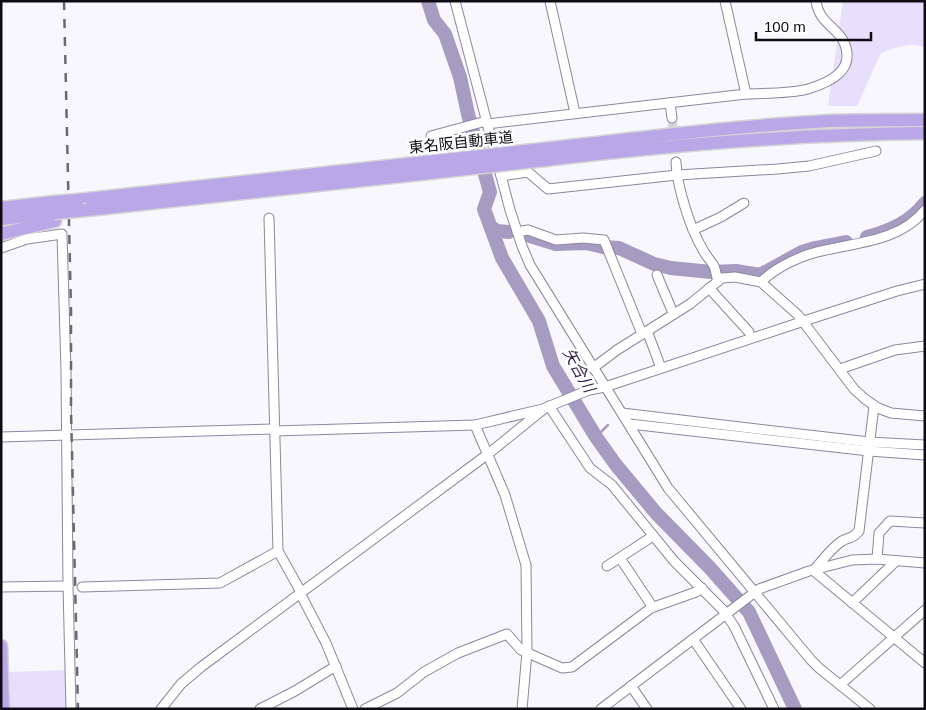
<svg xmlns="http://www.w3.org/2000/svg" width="926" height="710" font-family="Helvetica,'Noto Sans JP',sans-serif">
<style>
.green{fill:#e7dffc}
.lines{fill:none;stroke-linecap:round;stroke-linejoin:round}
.stream{stroke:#a69bc1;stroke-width:2.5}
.river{stroke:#a69bc1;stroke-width:14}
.minor-tunnel{stroke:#d5d4da;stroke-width:9;stroke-dasharray:9 4.5;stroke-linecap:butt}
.minor-casing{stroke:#8e86a2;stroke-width:11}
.highway-casing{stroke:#d4d3d5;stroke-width:15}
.minor{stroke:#fff;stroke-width:9}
.highway{stroke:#baa7e7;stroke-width:12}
.rail{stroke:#6b6871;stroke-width:2.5;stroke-dasharray:9 9;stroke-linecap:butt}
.highway-bridge-casing{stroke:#d4d3d5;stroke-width:15;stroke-linecap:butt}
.highway-bridge{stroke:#baa7e7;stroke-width:12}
.labels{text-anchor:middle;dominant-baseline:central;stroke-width:5;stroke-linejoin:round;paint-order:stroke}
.street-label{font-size:15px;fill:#0f0c16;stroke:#fff}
.water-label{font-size:16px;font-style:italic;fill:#301e4e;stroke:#fff}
</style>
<rect width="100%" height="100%" fill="#f8f7fd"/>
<g class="green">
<path d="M 843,1 L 925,1 L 925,47 C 908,42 897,47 881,53 L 857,106 L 828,106 Z"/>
<polygon points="67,670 68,709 10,709 9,672"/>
</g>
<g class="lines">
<g class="stream">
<polyline points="638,420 781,436"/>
<polyline points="596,437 608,425"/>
<polyline points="901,448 925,450"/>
</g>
<g class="river">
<polyline points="428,1 434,20 445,34 460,77 468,114 490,192 484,209 502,258 539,321 553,366 596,437 616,465 656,513 710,568 749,612 795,709"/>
<polyline points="491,227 497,231 509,232"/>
<polyline points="530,236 556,244 586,243 603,247 619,248 654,264 671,268 711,272 736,271 760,275 802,252 815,248 846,242"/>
<path d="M 867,237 C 890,231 910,222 925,203"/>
</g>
<polyline class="minor-tunnel" points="672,118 676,162"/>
<defs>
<g id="minor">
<polyline points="455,1 510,210 522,246 530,265 668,488 811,660 819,668 870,709"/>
<polyline points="550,1 575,113"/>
<path d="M 746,94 C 765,93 790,94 808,89 C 831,82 856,70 844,42 C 836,26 819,23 816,1"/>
<polyline points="670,103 672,118"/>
<polyline points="487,124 746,94 725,1"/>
<polyline points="431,136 486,121"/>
<path d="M 676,162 C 677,187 690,228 703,250 C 706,256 711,261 714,266 C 716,270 716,276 718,281"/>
<polyline points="501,176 528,172 548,189 677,175 778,169 809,166 876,151"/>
<polyline points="269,218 278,551 301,592"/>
<polyline points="693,230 721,217 744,203"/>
<polyline points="517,232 528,230 556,240 583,238 604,240 642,334"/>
<polyline points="1,248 27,239 62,234 66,371 68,586"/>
<polyline points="657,275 673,313"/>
<path d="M 761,282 C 777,266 804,254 826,250 C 861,242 901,240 925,210"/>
<polyline points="709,288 749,332"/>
<polyline points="645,332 649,336 661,368"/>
<polyline points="593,368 617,350 690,304 722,278 735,277 761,282 798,315 854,389 865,399 878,408 891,413 925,416"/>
<polyline points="840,369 895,350 925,346"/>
<polyline points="549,406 590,468 612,485 674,561 723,610 734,626 774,709"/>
<polyline points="622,413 869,442 925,445"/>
<polyline points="630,424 869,451 925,455"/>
<polyline points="475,425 505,495 526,565 527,652 522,709"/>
<polyline points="274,431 475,425 543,409"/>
<polyline points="1,437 274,429"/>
<polyline points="620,558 650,603 651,608"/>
<polyline points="877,559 879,533 890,521 925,523"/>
<polyline points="607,566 653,536"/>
<path d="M 814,570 C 823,560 831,548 842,541 C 849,537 853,539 859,531 L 874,406"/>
<polyline points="814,571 925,663"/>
<polyline points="1,587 68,586 71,709"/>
<polyline points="82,587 220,583 278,551"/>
<polyline points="300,593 326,643 353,709"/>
<polyline points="852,603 896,561"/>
<polyline points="693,639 741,709"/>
<polyline points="840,685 925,610"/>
<polyline points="631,686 647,709"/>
<polyline points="161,709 181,684 201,667 488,454 545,408 589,390 605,387 804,321 897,291 925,284"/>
<polyline points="260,709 295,691 336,666"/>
<polyline points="365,709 397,693 424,672 458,653 507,634 521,650 562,668 572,667 651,608 696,592 702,588"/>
<polyline points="601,709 759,589 809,571 852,560 877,559 925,563"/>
</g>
<g id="highway">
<path d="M 543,149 C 638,138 734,126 830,121 C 861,120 893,120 925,120"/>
<path d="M 545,160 C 671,145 798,134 925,133"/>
<polyline points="78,200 426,162"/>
<polyline points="1,208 54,202"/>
<polyline points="87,210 430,173"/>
<polyline points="1,219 54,213"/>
<polyline points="1,234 55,221"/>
<polyline points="1,646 3,709"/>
</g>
</defs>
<use href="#minor" class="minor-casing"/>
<use href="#highway" class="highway-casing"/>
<use href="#minor" class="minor"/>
<use href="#highway" class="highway"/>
<polyline class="rail" points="64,1 71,311 71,410 78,709"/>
<defs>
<g id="highway-bridge">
<polyline points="426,162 543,149"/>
<polyline points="430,173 545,160"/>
<polyline points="54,202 78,200"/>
<polyline points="54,213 87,210"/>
</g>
</defs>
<use href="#highway-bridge" class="highway-bridge-casing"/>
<use href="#highway-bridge" class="highway-bridge"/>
</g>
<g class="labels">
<g class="street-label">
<text transform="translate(461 142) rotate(-6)">東名阪自動車道</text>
</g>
<g class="water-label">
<text transform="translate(579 370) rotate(61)">矢合川</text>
</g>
</g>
<rect width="926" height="710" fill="none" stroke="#0f0c16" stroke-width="5"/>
<path d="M756 32v8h115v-8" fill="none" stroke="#0f0c16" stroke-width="2.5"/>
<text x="764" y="32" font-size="15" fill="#0f0c16" stroke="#ffffff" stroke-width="4" paint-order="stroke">100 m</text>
</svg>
